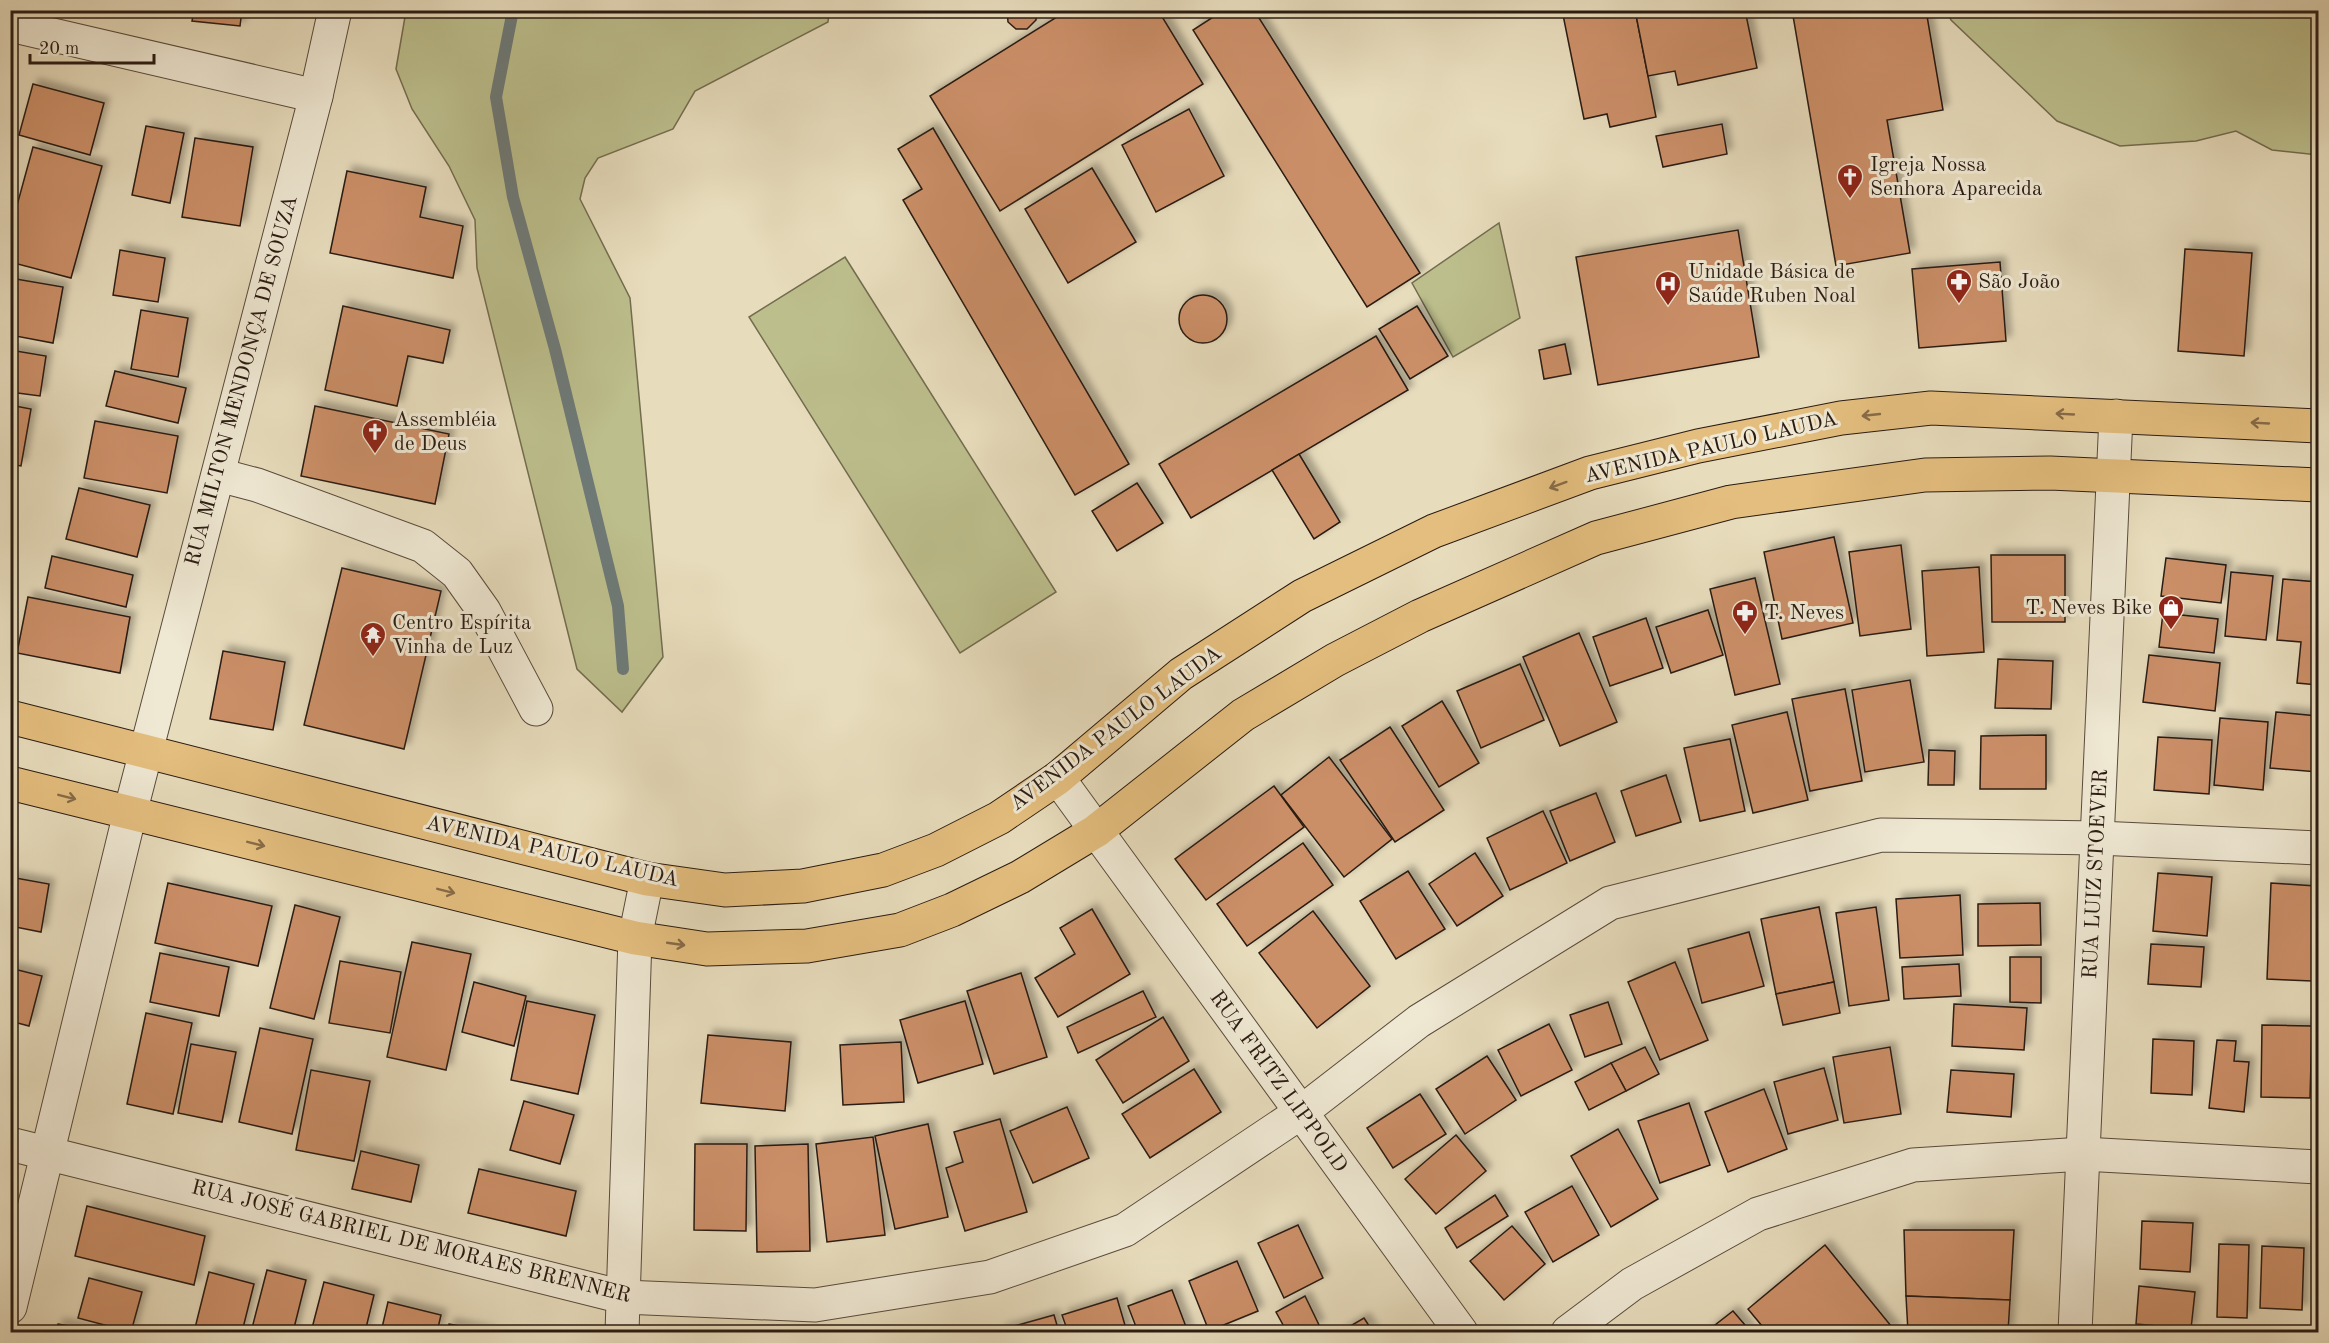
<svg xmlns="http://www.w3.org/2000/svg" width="2329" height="1343" font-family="'Old Standard TT',serif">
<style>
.green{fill:#bcbe8c;stroke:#736c4f;stroke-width:1.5}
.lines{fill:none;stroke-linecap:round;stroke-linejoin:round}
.stream{stroke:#6e7a78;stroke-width:12}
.building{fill:#cb8f68;stroke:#2a1b12;stroke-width:1.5;filter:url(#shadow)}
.minor-casing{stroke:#594b3c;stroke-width:35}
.major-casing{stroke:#2a1b12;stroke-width:35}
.minor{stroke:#efe8d3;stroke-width:33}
.major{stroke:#e4be7e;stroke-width:33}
.oneway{stroke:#876c48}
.labels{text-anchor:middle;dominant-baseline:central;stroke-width:6;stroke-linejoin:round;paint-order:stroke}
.poi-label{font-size:21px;fill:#2a1b12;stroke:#efe8d3;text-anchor:start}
.street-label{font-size:21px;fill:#2a1b12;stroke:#efe8d3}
</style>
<defs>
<filter id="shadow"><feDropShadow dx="5.5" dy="-5.5" stdDeviation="3" flood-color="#0004"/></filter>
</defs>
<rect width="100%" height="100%" fill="#e7dcbc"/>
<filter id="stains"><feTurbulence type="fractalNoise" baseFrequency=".00333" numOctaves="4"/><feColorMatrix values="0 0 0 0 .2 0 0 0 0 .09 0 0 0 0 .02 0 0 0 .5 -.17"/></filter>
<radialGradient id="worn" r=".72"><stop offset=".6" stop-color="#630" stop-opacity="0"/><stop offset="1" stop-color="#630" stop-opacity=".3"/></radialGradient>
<g class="green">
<polygon points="406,11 829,11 828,22 695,91 673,129 598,158 585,178 580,199 630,298 663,657 622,712 577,669 477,268 475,220 449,166 412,109 396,69"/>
<polygon points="1947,11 2318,11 2318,155 2272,150 2236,131 2196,141 2120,146 2057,121 1951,20"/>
<polygon points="1499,223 1520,318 1453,357 1412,283"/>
<polygon points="845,257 1056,592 960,653 749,317"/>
</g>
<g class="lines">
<polyline class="stream" points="513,10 496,97 513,197 555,349 618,606 623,669"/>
</g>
<g class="building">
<polygon points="194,10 242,10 240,26 192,21"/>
<polygon points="1007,10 1036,10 1036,20 1027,29 1016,29 1008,22"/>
<polygon points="1068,10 1158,10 1203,84 1000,211 930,96"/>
<polygon points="1224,10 1254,10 1420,273 1367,307 1193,30"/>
<polygon points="1562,10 1635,10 1656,117 1610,127 1607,114 1584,119"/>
<polygon points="1635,10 1745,10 1757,68 1678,85 1675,71 1648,76"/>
<polygon points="1792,10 1926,10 1943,110 1887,120 1910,253 1836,266"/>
<polygon points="33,84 104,103 90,155 19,135"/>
<polygon points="1189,109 1224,176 1156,212 1122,145"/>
<polygon points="1722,124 1727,154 1663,167 1656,136"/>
<polygon points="146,126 184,133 170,203 132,195"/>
<polygon points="933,128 1129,464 1075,495 903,200 922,189 898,149"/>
<polygon points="195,138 253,147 240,226 182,217"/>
<polygon points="33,147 102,166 71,278 10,262 10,231"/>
<polygon points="1092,168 1136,242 1068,283 1025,209"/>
<polygon points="347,171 426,187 420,217 463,226 453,278 330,253"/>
<polygon points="1738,230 1759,357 1598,385 1576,257"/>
<polygon points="2185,249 2252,253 2244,356 2178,351"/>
<polygon points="120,250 165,258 158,302 113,295"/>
<polygon points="2000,262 2006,341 1919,348 1912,269"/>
<polygon points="10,278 63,287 53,343 10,335"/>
<circle cx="1203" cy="319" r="24"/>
<polygon points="343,306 450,330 443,363 408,356 397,406 325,390"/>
<polygon points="1417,306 1448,356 1410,379 1379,329"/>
<polygon points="141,310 188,318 178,377 131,369"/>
<polygon points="1376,336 1408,390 1191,518 1159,464"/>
<polygon points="1565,344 1571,374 1544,379 1539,350"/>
<polygon points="10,350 46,356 40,396 10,392"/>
<polygon points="115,371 186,388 178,423 106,406"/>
<polygon points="10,405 31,409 21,466 10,464"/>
<polygon points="315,406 449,434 435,504 301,476"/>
<polygon points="95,421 178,436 167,493 84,478"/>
<polygon points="1299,454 1340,522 1314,539 1272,470"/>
<polygon points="1137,483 1163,523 1117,551 1092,511"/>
<polygon points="79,488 150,505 137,557 66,539"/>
<polygon points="1834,537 1853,623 1782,639 1764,552"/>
<polygon points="1901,545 1911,629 1860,636 1849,552"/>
<polygon points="1991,555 2065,555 2065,622 1992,622"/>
<polygon points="52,556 133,575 126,607 45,588"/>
<polygon points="2166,558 2226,565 2221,603 2161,596"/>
<polygon points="1979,567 1984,652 1927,656 1922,571"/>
<polygon points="342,568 441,591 404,749 304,725"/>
<polygon points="2231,572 2273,576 2266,640 2225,636"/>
<polygon points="1755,578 1780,684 1735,695 1710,589"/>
<polygon points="2283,579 2318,582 2318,685 2297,683 2301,642 2277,640"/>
<polygon points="28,597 130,617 120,673 17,653"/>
<polygon points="1708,610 1723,655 1671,673 1656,627"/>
<polygon points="2163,613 2218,619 2214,653 2159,647"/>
<polygon points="1646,618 1663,668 1610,686 1593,637"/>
<polygon points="1579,633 1617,722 1560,746 1523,657"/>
<polygon points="223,651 285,662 273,730 210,719"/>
<polygon points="2149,655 2220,663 2215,711 2143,702"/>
<polygon points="1998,659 2053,661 2051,709 1995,708"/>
<polygon points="1520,664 1544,720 1481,748 1457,691"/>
<polygon points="1910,680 1924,762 1865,772 1852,690"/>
<polygon points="1845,689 1862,781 1810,791 1792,699"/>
<polygon points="1442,701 1479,763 1439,787 1402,726"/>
<polygon points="1787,712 1808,800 1753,813 1732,725"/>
<polygon points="2276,712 2318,716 2318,772 2270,768"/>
<polygon points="2220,718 2268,722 2263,790 2214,785"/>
<polygon points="1390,727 1444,810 1395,842 1340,760"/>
<polygon points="2046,735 2046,789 1980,789 1981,736"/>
<polygon points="2158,737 2212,740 2209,794 2154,790"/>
<polygon points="1730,739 1745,811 1700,821 1684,748"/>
<polygon points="1929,750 1955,751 1954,785 1928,785"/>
<polygon points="1329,757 1392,839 1344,877 1281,795"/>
<polygon points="1666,775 1681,822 1636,836 1621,791"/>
<polygon points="1274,786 1304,827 1206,900 1175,859"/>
<polygon points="1596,793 1615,842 1570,861 1550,811"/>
<polygon points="1543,811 1567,863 1510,890 1487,838"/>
<polygon points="1303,843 1333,885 1247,946 1217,904"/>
<polygon points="1475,853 1503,896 1457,926 1429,884"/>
<polygon points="1408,871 1445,929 1396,959 1360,901"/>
<polygon points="2158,873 2212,877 2207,936 2153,931"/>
<polygon points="10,877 49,884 41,932 10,926"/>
<polygon points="168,883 272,906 258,966 155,943"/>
<polygon points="2271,883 2316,886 2312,981 2267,979"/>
<polygon points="1960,895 1963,955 1900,958 1896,899"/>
<polygon points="2040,903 2041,945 1978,946 1978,904"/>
<polygon points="295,905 340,917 314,1019 270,1008"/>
<polygon points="1819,907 1834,982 1776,994 1761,919"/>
<polygon points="1876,907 1889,1000 1849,1006 1836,913"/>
<polygon points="1092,909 1130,974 1058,1017 1035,978 1075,954 1060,928"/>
<polygon points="1313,911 1370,986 1317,1028 1259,953"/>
<polygon points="1749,932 1764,986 1702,1003 1688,949"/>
<polygon points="412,942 471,954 446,1070 387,1057"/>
<polygon points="2151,944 2204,947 2201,987 2148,984"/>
<polygon points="160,953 229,967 219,1016 150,1002"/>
<polygon points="2010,957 2041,957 2041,1003 2010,1002"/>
<polygon points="340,961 401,972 390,1033 329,1023"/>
<polygon points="1675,962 1708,1040 1660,1060 1628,982"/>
<polygon points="1959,964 1961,996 1904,999 1902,967"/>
<polygon points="10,968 42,976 29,1026 10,1021"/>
<polygon points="1021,973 1047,1057 994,1074 967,991"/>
<polygon points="474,982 526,996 514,1046 462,1032"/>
<polygon points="1834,982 1840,1013 1783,1025 1776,994"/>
<polygon points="1143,991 1156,1017 1078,1053 1067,1027"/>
<polygon points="527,1001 595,1015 578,1094 511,1080"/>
<polygon points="965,1001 983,1064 918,1083 900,1020"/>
<polygon points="1608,1002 1622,1044 1585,1057 1570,1015"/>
<polygon points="1954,1004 2027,1008 2024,1050 1952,1046"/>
<polygon points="146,1013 192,1023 173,1114 127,1104"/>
<polygon points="1163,1017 1189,1061 1123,1103 1096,1060"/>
<polygon points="1549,1024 1572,1070 1521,1096 1498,1050"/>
<polygon points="2262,1025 2312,1026 2310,1098 2261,1097"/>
<polygon points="260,1028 313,1039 292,1134 239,1122"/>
<polygon points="708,1035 791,1042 785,1111 701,1103"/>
<polygon points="2153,1039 2194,1041 2192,1095 2151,1093"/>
<polygon points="2217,1040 2236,1041 2234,1061 2249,1062 2244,1112 2209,1108"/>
<polygon points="901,1042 904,1102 843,1105 840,1045"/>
<polygon points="191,1044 236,1052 222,1122 178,1113"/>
<polygon points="1645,1047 1659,1074 1626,1091 1611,1063"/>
<polygon points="1890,1047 1901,1114 1844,1123 1833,1057"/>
<polygon points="1487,1056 1516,1100 1465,1134 1436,1089"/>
<polygon points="1611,1063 1626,1091 1589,1110 1575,1082"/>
<polygon points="1824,1068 1838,1120 1788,1134 1774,1082"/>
<polygon points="1194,1069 1221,1112 1150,1158 1122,1114"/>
<polygon points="311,1070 370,1081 354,1161 296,1150"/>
<polygon points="1951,1070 2014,1074 2011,1117 1947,1112"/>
<polygon points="1764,1089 1787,1149 1728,1172 1705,1112"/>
<polygon points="1420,1094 1446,1134 1393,1168 1367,1128"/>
<polygon points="524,1101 574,1115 560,1164 510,1150"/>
<polygon points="1689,1103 1710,1165 1660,1183 1638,1121"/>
<polygon points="1067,1107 1089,1158 1033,1183 1010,1131"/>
<polygon points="1000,1119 1027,1212 965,1231 946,1168 963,1162 954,1132"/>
<polygon points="928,1124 948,1217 895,1229 875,1136"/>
<polygon points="1618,1129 1658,1199 1611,1227 1571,1156"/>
<polygon points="1456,1135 1486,1171 1436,1214 1405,1179"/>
<polygon points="873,1137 885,1235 827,1242 816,1144"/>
<polygon points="695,1144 747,1144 746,1231 694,1230"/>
<polygon points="808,1144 810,1251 757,1252 755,1146"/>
<polygon points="361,1151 419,1165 411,1202 352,1189"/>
<polygon points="479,1169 576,1191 566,1236 468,1213"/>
<polygon points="1572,1186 1599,1235 1553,1262 1525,1212"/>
<polygon points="1495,1195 1508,1216 1457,1248 1445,1228"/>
<polygon points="87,1206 205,1236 194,1285 75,1256"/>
<polygon points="2142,1221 2193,1223 2190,1272 2140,1269"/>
<polygon points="1298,1225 1323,1278 1284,1298 1258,1243"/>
<polygon points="1512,1226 1545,1264 1504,1300 1470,1261"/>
<polygon points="1904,1230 2014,1230 2010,1300 1906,1296"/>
<polygon points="2219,1244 2249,1245 2247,1318 2217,1317"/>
<polygon points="1825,1245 1896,1332 1767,1332 1748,1309"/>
<polygon points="2262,1246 2304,1248 2302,1310 2260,1308"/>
<polygon points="1237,1261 1258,1311 1209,1331 1189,1281"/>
<polygon points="267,1270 306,1280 293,1332 251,1332"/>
<polygon points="209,1272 254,1284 242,1332 214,1332 195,1328"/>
<polygon points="89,1278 142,1292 131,1332 78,1318"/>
<polygon points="324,1282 374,1295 365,1332 311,1332"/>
<polygon points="2139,1286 2195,1292 2191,1329 2136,1324"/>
<polygon points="1172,1290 1188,1332 1138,1332 1128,1306"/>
<polygon points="1305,1296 1319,1325 1304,1332 1287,1332 1276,1312"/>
<polygon points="1906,1296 2010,1300 2008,1332 1908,1332"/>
<polygon points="1117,1298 1127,1332 1068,1332 1062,1315"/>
<polygon points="388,1302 441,1315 437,1332 381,1332"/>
<polygon points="1733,1311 1751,1332 1706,1332"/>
<polygon points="1054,1315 1059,1332 1000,1332 1000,1330"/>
<polygon points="1364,1318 1373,1332 1340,1332"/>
<polygon points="58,1324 102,1332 56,1332"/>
<polygon points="449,1324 491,1332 447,1332"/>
</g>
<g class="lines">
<defs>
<g id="minor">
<polyline points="10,25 316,96"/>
<polyline points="219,475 257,485 423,546 457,573 484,611 536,709"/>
<polyline points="1058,778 1461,1332"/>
<polyline points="10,1144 623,1297 815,1305 990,1277 1125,1230 1300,1113 1419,1021 1610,903 1881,835 2098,838 2318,848"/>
<polyline points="10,1307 130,813 316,96 335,10"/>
<polyline points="622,1332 635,938 647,879"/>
<polyline points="1568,1332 1632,1284 1758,1214 1913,1165 2083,1154 2318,1167"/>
<polyline points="2075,1332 2116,416"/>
</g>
<g id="major">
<polyline points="10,717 647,879 725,890 803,886 883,870 936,850 999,818 1058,778 1181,674 1302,596 1434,531 1590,473 1698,446 1841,418 1931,408 2318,426"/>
<polyline points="10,783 635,938 707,949 807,946 900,930 952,910 1020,877 1096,831 1243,715 1335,660 1420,616 1596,538 1731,502 1925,475 2050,473 2318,485"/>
</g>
</defs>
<use href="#minor" class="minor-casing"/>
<use href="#major" class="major-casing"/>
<use href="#minor" class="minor"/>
<use href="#major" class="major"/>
</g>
<defs><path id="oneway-shaft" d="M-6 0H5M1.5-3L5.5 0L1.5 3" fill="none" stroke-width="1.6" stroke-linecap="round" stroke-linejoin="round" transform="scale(1.5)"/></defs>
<g class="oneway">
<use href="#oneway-shaft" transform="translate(2065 414) rotate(-177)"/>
<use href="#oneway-shaft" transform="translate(1871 415) rotate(174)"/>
<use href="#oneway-shaft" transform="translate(2260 423) rotate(-177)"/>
<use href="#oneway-shaft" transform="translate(1558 485) rotate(160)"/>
<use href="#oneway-shaft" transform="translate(67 797) rotate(14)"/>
<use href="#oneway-shaft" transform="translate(256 844) rotate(14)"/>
<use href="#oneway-shaft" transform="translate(446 891) rotate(14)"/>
<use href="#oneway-shaft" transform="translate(676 944) rotate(8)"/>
</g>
<defs>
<symbol id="church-pin" viewBox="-11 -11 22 30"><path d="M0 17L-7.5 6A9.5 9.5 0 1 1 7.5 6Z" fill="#8f2418" stroke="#efe8d3"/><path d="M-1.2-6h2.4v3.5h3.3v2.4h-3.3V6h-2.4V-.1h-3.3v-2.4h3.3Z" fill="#fff"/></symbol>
<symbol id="pharmacy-pin" viewBox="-11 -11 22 30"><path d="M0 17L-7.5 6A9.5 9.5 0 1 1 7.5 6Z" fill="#8f2418" stroke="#efe8d3"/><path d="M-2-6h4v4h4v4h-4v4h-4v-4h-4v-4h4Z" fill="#fff"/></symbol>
<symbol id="hospital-pin" viewBox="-11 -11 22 30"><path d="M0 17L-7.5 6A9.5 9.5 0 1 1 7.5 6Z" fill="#8f2418" stroke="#efe8d3"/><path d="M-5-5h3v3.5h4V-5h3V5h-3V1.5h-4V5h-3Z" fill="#fff"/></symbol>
<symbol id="shop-pin" viewBox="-11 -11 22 30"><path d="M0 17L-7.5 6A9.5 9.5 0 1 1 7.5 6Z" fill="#8f2418" stroke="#efe8d3"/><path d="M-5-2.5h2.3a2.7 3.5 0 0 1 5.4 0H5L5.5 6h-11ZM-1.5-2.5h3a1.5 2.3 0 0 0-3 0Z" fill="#fff"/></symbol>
<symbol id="temple-pin" viewBox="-11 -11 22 30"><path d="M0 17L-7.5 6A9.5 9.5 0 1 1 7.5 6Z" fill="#8f2418" stroke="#efe8d3"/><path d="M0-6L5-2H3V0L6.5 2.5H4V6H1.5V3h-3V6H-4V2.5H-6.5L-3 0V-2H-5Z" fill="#fff"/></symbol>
</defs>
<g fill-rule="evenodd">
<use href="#church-pin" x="1835" y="162" width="30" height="40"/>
<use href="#pharmacy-pin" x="1944" y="267" width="30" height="40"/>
<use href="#hospital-pin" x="1653" y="269" width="30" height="40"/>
<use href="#church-pin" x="360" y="417" width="30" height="40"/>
<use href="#shop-pin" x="2156" y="593" width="30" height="40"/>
<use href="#pharmacy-pin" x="1730" y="598" width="30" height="40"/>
<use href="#temple-pin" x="358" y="620" width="30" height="40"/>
</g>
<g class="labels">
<g class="poi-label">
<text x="1870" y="165">Igreja Nossa<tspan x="1870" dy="24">Senhora Aparecida</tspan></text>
<text x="1688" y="272">Unidade Básica de<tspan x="1688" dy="24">Saúde Ruben Noal</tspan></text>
<text x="1978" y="282">São João</text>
<text x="394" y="420">Assembléia<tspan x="394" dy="24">de Deus</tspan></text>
<text x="2152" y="608" text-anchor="end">T. Neves Bike</text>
<text x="1764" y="613">T. Neves</text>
<text x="392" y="623">Centro Espírita<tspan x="392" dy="24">Vinha de Luz</tspan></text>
</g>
<g class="street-label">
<text transform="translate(242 381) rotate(-75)">RUA MILTON MENDONÇA DE SOUZA</text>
<text transform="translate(1711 448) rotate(-13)">AVENIDA PAULO LAUDA</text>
<text transform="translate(1116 729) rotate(-37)">AVENIDA PAULO LAUDA</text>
<text transform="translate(552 852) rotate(13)">AVENIDA PAULO LAUDA</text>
<text transform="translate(2096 874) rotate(-87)">RUA LUIZ STOEVER</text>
<text transform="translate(1278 1082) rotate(54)">RUA FRITZ LIPPOLD</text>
<text transform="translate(411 1242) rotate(14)">RUA JOSÉ GABRIEL DE MORAES BRENNER</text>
</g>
</g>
<rect width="2329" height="1343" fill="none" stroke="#e7dcbc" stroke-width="36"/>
<rect x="12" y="12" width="2305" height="1319" fill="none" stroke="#2a1b12" stroke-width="3"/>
<rect x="18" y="18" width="2293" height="1307" fill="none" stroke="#2a1b12" stroke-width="1.5"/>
<path d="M30 54v9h124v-9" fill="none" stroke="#2a1b12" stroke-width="3"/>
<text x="39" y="54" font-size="18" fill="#2a1b12" stroke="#efe8d3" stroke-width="4.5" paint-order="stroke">20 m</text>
<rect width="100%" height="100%" filter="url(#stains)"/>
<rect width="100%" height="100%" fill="url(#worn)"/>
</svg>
